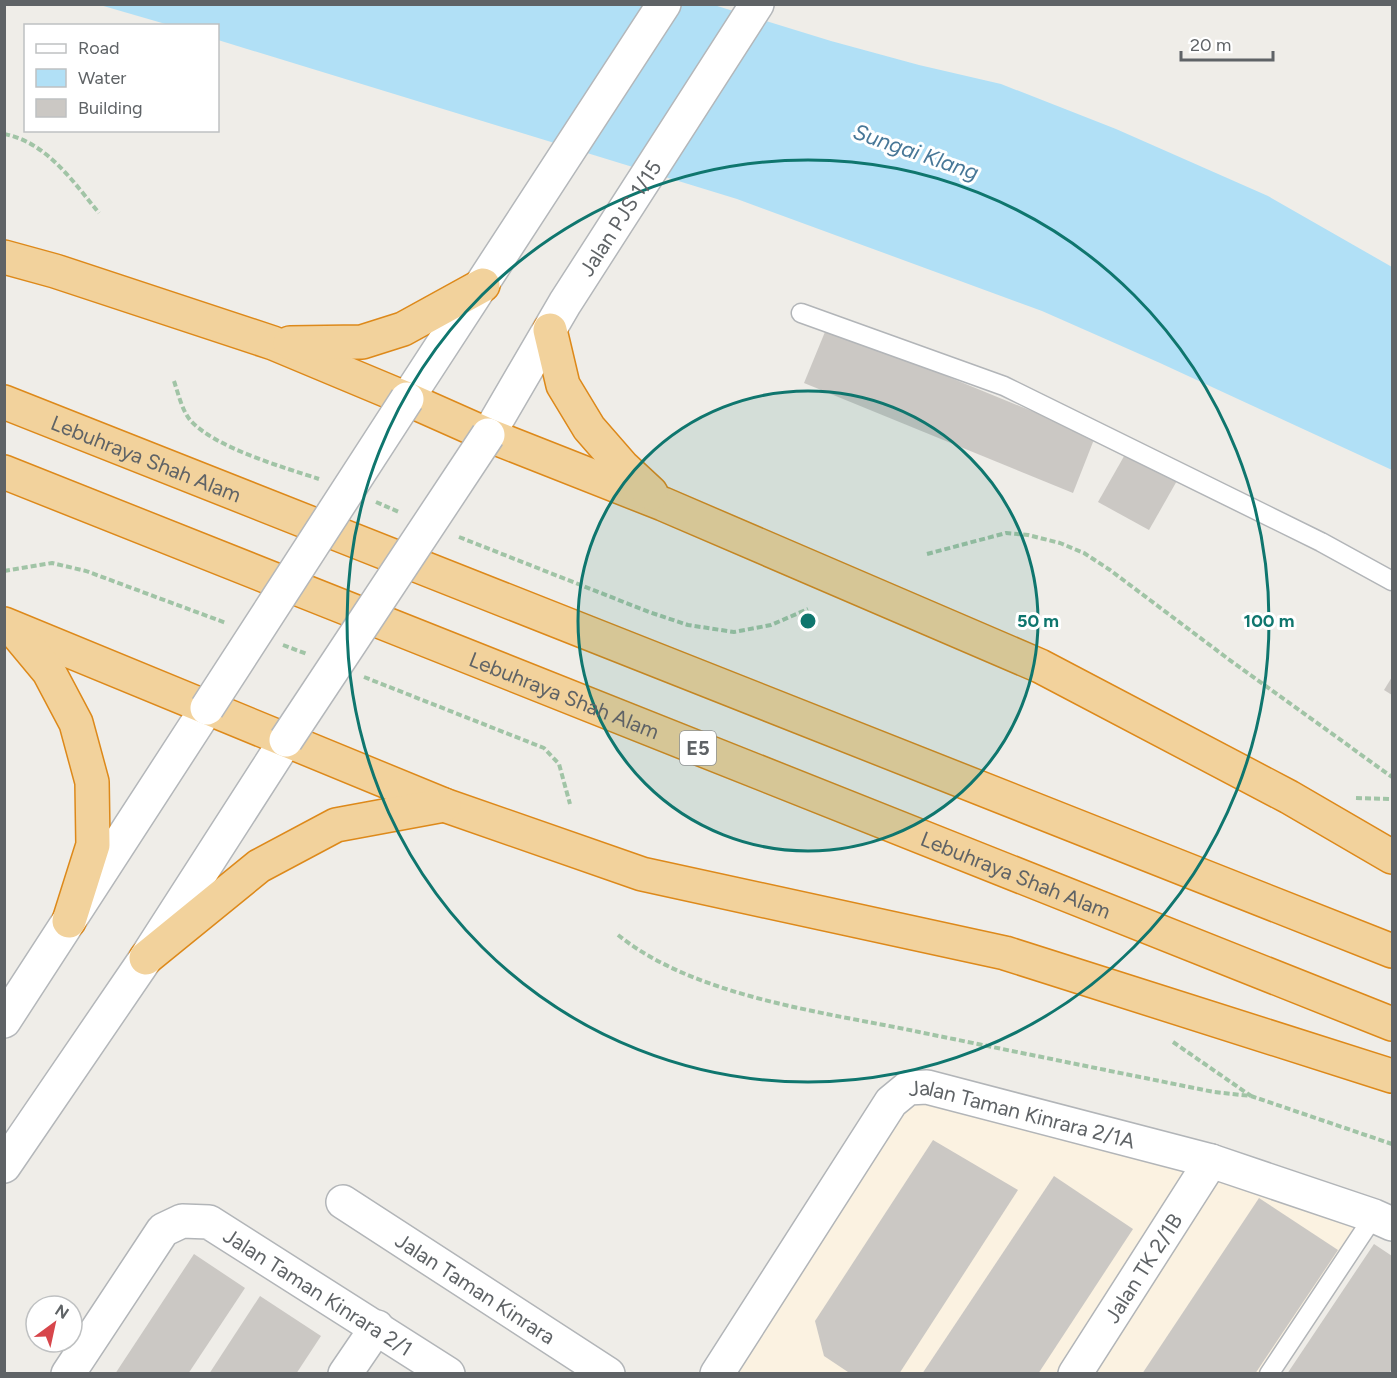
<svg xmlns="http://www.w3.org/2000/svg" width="1397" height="1378" font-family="Figtree,sans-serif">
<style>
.commercial{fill:#fbf2e1}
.water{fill:#b1e0f6}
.building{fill:#cbc8c4}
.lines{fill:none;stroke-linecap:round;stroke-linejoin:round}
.lane-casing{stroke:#b2b5b8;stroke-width:21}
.street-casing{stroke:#b2b5b8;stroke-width:36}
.secondary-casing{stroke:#b4b7ba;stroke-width:36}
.highway-casing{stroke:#dd891a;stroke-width:36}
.path{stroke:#a1c4a6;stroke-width:4;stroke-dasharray:6 3;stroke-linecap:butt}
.lane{stroke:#fff;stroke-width:18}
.street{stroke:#fff;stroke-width:33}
.secondary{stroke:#fff;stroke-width:33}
.highway{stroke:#f2d29c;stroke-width:33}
.secondary-bridge-casing{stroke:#b4b7ba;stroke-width:36;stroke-linecap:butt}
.secondary-bridge{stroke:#fff;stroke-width:33}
.ring{fill:none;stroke:#0f766e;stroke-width:3}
.labels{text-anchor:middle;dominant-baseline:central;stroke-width:6;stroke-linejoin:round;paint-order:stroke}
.shield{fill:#fff;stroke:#8f9294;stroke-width:1.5}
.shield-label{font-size:20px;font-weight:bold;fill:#5f6366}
.street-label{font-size:21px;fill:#5f6366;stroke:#fff}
.water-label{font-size:22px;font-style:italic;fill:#477797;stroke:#fff}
.centre{fill:#0f766e;stroke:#fff;stroke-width:3}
.ring-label{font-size:18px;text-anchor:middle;font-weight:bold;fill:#0f766e;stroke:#fff;stroke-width:6;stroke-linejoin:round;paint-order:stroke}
</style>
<rect width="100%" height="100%" fill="#efede8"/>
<polygon class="commercial" points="913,1101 1190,1167 1359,1222 1259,1373 744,1374 733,1367 901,1111"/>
<polygon class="water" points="100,5 714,5 831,41 919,65 1001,84 1116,129 1268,196 1392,267 1392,470 1160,363 1042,311 737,199 218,40 218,26 169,25"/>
<g class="building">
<polygon points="827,327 1095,437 1073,493 804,383"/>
<polygon points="1127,451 1178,479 1149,530 1098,502"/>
<polygon points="1392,677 1392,695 1384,690"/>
<polygon points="933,1140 1018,1190 899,1374 851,1374 824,1356 815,1321"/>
<polygon points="1054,1176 1133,1229 1038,1374 922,1374"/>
<polygon points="1259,1198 1338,1250 1255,1374 1142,1374"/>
<polygon points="1374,1244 1392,1256 1392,1368 1389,1374 1287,1374"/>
<polygon points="194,1254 245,1288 188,1374 115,1374"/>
<polygon points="260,1296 321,1336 296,1374 209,1374"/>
</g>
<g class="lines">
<defs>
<g id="lane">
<polyline points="801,313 1004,386 1321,542 1392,581"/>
<polyline points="1269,1374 1374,1216"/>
</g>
<g id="street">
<path id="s1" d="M 343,1202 L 608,1374"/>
<path id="s2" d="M 68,1374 L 163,1230 L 182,1221 L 209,1222 L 448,1374"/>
<polyline points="345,1374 377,1327"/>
<path id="s3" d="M 717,1374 L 891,1102 L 908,1088 L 927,1087 L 1211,1161 L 1374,1216 L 1392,1224"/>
<path id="s4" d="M 1075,1374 L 1211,1161"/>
</g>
<g id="secondary">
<polyline points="407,399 664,4"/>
<path id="s5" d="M 488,435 L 565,303 L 757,4"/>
<polyline points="4,1021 207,708"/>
<polyline points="4,1166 146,958 286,740"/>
</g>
<g id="highway">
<polyline points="4,257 55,271 273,343 407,399 488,435 663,504 1040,666 1289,797 1392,857"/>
<polyline points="550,330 563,385 589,428 623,467 651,493"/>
<polyline points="290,343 362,342 403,329 483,285"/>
<path id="s6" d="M 4,402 L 1392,951"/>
<path id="s7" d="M 4,472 L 1392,1024"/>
<polyline points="4,624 444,805 642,874 1005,953 1392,1076"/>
<polyline points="14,630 49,672 76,723 92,782 93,845 69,921"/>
<polyline points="146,958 259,866 336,825 444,805"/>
</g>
</defs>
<use href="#lane" class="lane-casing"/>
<use href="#street" class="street-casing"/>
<use href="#secondary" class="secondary-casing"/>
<use href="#highway" class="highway-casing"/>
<g class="path">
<path d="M 4,134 C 47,142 74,183 99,213"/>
<path d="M 174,381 C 178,393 182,410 190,420 C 215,448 283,467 319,479"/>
<polyline points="376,502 399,512"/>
<polyline points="459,537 649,612 688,625 734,632 771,625 808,609"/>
<polyline points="927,554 1006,533 1028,535 1060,543 1084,553 1110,570 1227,658 1392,777"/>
<polyline points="4,571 52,563 86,571 226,623"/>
<polyline points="283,645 307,654"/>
<polyline points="364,677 544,748 559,764 570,804"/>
<polyline points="1356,798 1392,799"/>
<path d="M 618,935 C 695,997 824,1012 919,1032 C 1017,1052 1115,1072 1214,1092 L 1251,1096 L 1392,1144"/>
<polyline points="1173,1042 1251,1096"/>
</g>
<use href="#lane" class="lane"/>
<use href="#street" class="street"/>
<use href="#secondary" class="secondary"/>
<use href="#highway" class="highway"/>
<defs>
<g id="secondary-bridge">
<polyline points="207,708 407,399"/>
<polyline points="286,740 488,435"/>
</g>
</defs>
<use href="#secondary-bridge" class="secondary-bridge-casing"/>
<use href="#secondary-bridge" class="secondary-bridge"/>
</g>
<circle cx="808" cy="621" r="230" fill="#0f766e" fill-opacity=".12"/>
<g class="ring">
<circle cx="808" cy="621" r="230"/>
<circle cx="808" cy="621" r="461"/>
</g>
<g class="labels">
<rect class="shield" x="680" y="731" width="36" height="34" rx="4.5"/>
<g class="shield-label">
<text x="698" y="748">E5</text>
</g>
<g class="street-label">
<text stroke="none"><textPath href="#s5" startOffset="254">Jalan PJS 1/15</textPath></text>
<text stroke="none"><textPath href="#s6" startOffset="153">Lebuhraya Shah Alam</textPath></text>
<text stroke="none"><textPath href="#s7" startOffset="603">Lebuhraya Shah Alam</textPath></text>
<text stroke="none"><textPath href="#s7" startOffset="1089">Lebuhraya Shah Alam</textPath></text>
<text stroke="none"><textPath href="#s3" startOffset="462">Jalan Taman Kinrara 2/1A</textPath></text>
<text stroke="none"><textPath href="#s4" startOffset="126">Jalan TK 2/1B</textPath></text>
<text stroke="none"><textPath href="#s1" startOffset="158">Jalan Taman Kinrara</textPath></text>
<text stroke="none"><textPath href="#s2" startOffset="350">Jalan Taman Kinrara 2/1</textPath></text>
</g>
<g class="water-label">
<text transform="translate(916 152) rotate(19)">Sungai Klang</text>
</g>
</g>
<circle cx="808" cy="621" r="9" class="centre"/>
<g class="ring-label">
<text x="1038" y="627">50 m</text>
<text x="1269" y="627">100 m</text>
</g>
<rect width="1397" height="1378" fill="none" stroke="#5f6366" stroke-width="12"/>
<rect x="24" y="24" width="195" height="108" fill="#ffffff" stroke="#bfc1c2" stroke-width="1.5"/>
<rect x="36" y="44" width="30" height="9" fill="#ffffff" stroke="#bfc1c2" stroke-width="1.5"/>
<text x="78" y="54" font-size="18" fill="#5f6366">Road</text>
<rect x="36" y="69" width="30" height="18" fill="#b1e0f6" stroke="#bfc1c2" stroke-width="1.5"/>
<text x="78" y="84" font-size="18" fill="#5f6366">Water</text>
<rect x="36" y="99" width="30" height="18" fill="#cbc8c4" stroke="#bfc1c2" stroke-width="1.5"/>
<text x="78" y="114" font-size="18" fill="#5f6366">Building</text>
<g transform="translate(54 1324) rotate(33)"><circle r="28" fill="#ffffff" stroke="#bfc1c2" stroke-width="1.5"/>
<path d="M0-4.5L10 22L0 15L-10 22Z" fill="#d7464b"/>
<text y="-9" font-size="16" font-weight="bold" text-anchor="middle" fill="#5f6366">N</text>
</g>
<path d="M1181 51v9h92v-9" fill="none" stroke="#5f6366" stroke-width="3"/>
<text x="1190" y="51" font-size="18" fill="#5f6366" stroke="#ffffff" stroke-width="4.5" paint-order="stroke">20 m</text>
</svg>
